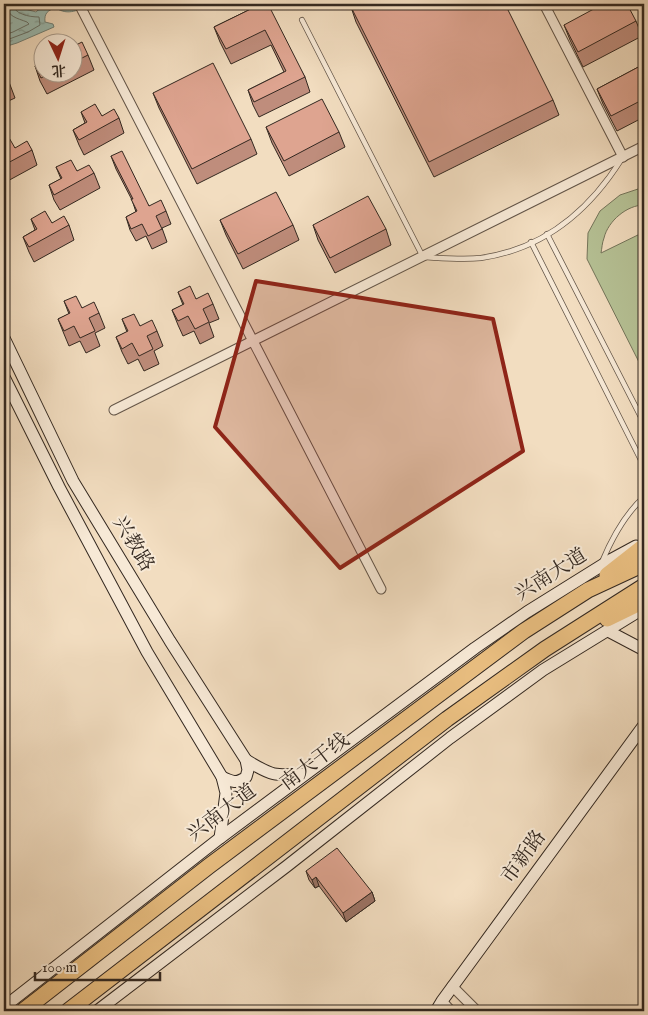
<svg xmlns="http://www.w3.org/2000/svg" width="648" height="1015" font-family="'IM FELL English','Noto Serif SC',serif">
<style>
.grass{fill:#b6c296;stroke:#74755b}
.water{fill:url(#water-ripples);stroke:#718178}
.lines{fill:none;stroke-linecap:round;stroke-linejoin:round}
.shore{stroke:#67726a;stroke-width:1}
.lane-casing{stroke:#635548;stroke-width:6}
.street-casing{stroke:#635548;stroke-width:11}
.secondary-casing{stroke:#332820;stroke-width:13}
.highway-casing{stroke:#332820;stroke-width:17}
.lane{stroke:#f7e9d6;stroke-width:4.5}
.street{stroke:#f7e9d6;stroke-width:9}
.secondary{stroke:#f7e9d6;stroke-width:11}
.highway{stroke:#e9be80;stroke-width:15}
.wall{fill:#bf8d7c;stroke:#332820}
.shaded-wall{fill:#9b7365;stroke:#332820}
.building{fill:#dea490;stroke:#332820}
.marked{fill:#8f2418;fill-opacity:0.2;stroke:#8f2418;stroke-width:4;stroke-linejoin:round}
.labels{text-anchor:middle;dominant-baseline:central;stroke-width:4;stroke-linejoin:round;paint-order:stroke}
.street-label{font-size:20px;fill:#332820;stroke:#f7e9d6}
</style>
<defs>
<pattern id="water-ripples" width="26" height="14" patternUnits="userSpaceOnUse" patternTransform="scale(1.25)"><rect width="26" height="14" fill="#9bbcb3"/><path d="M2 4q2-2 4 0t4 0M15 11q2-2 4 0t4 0" fill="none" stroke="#7f9991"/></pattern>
</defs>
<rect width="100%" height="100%" fill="#f2ddc0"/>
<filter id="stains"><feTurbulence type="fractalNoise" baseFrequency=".004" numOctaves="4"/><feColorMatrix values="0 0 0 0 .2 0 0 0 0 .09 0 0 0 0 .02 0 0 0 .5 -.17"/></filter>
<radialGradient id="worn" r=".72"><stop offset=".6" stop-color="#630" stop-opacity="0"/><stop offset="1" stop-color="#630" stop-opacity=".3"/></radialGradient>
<path class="grass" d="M 638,189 L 644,189 L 644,205 C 627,205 608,221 604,238 C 602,243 602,248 601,253 L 644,232 L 644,372 L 587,259 L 588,233 L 600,211 L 620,195 Z"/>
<path class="water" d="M 4,4 L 16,4 L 18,7 L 36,12 L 45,4 L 91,4 C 79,10 68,16 56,8 C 48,10 44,13 45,22 L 53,24 L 54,27 L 17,43 L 4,47 Z"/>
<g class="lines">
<g class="shore">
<path d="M 4,35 L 13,32 L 29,24 L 27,22 C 17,18 7,17 6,4"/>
<path d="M 4,41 L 28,32 L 40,25 L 39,17 C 29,17 14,14 12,4"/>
</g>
<defs>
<g id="lane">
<path d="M 302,20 L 423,257 C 442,258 462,260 481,258 C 544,249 588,212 621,160"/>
<polyline points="547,234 644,423"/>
<polyline points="531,242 644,466"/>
<path d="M 602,562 C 612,538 624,515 644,497"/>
</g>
<g id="street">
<polyline points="79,4 381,589"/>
<polyline points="544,4 623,157"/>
<polyline points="114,410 644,146"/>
<polyline points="452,986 477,1011"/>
<polyline points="442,1001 451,1011"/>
</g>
<g id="secondary">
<path d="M 4,338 L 73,481 L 170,641 L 246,760 L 248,770 L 246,777 C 237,784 232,782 222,777"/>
<polyline points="4,377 59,487 147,652 222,777 226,793 220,838"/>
<polyline points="608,631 644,650"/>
<path d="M 246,760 C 272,776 274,776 305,774"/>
<polyline points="4,1007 220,838 475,648 527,612 612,559 636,546"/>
<polyline points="97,1011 287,866 450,738 543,670 644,608"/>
<polyline points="436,1011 442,1001 644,725"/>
</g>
<g id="highway">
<polyline points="607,575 644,546"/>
<polyline points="607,619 644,601"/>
<polyline points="23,1011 209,866 524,631 588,590 644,564"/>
<polyline points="68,1011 447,719 545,649 644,586"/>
</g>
</defs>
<use href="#lane" class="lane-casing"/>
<use href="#street" class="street-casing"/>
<use href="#secondary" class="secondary-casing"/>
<use href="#highway" class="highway-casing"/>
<use href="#lane" class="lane"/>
<use href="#street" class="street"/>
<use href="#secondary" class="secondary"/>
<use href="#highway" class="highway"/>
</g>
<g class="wall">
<polygon points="261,4 305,77 310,92 259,117 253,105 248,90 284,72 271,45 231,64 220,42 214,27"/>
<polygon points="351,7 553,100 559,115 434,177 356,22"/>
<polygon points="636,21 642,36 583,67 570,40 564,25"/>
<polygon points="72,47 88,55 94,70 47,94 40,81 35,66 42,72 72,72"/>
<polygon points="644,64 644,117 617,131 603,104 597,89"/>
<polygon points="4,71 9,82 15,98 4,103"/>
<polygon points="153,93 251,139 257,154 197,184 159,108"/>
<polygon points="81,112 102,116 119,118 124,133 84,155 79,145 73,130 85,123"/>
<polygon points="266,127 339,132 345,147 289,176 272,143"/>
<polygon points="4,138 15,148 32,150 37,165 4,183"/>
<polygon points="111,156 149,206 166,211 171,224 162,228 167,242 152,249 146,236 136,241 130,230 126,217 136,212 132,200 116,169"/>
<polygon points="56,167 77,171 94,173 100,188 60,210 54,200 49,185 61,179"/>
<polygon points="31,219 52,223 69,225 74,240 34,262 29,252 23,237 35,230"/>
<polygon points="220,220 293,225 299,240 243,269 226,235"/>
<polygon points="313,225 386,229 391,245 335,273 318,240"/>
<polygon points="178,292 196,299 213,304 219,319 209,323 214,337 200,344 194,331 183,336 178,325 172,310 183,305"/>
<polygon points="64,301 82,308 99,313 105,328 95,333 100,346 86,353 80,341 69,346 64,334 58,319 69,314"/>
<polygon points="122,319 140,326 157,331 163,346 154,351 159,364 144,371 138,359 128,364 122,352 116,337 127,332"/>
<polygon points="306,871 372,892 375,901 346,922 319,886 315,888 309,880"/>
</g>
<g class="shaded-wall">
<polygon points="316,877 319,886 315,888 312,880"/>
<polygon points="372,892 375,901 346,922 343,913"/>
</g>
<g class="building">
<polygon points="261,4 268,4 305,77 254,102 248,90 286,71 265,30 226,49 214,27"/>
<polygon points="358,4 505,4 553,100 429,162 351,7"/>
<polygon points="603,4 627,4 636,21 578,52 564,25"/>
<polygon points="62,40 63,42 57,42"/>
<polygon points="82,42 88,55 72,63 72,47"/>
<polygon points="42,62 42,72 53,72 41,78 35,66"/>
<polygon points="213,63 251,139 192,169 153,93"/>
<polygon points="644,64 644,99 611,116 597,89"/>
<polygon points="4,71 9,82 4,85"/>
<polygon points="322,99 339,132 284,161 266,127"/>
<polygon points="95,104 102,116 114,109 119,118 79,140 73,130 87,122 81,112"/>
<polygon points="8,136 15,148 27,141 32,150 4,165 4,138"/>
<polygon points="122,151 149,206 161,200 166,211 156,216 162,229 148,236 142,224 131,229 126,217 137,211 131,199 133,199 111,156"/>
<polygon points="71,160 77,171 89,165 94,173 54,195 49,185 62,178 56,167"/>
<polygon points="276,192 293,225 238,254 220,220"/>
<polygon points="368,196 386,229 330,258 313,225"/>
<polygon points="45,211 52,223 64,216 69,225 29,247 23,237 37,229 31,219"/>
<polygon points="190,286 196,299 208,293 213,304 203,309 209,322 195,329 188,316 178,321 172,310 184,304 178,292"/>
<polygon points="76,296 82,308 94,302 99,313 89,318 95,331 80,338 74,326 64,331 58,319 70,313 64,301"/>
<polygon points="134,314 140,326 152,320 157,331 147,336 153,349 139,356 132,343 122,349 116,337 128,331 122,319"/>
<polygon points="337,848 372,892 343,913 316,877 312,880 306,871"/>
</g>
<path class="marked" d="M 256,281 L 493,319 L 523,451 L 340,568 L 215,427 Z"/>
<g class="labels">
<g class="street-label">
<text transform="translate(133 544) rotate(59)">兴教路</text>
<text transform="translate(551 575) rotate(-32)">兴南大道</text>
<text transform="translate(315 762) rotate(-37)">南大干线</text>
<text transform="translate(222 813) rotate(-37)">兴南大道</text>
<text transform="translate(524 857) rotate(-54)">市新路</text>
</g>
</g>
<rect width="648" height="1015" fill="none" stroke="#f2ddc0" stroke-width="20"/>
<rect x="5" y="5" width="638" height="1005" fill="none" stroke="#332820" stroke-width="2.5"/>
<rect x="10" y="10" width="628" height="995" fill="none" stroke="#332820"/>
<g transform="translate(58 58) rotate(176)"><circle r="24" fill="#f7e9d6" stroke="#a99c8d"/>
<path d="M0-4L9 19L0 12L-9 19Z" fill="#8f2418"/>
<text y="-8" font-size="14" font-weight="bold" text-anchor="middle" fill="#332820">北</text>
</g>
<path d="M35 972v8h125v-8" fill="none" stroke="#332820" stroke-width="2.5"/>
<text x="42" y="972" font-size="15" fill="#332820" stroke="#f7e9d6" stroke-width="4" paint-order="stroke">100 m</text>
<rect width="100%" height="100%" filter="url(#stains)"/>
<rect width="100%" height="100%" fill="url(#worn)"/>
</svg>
